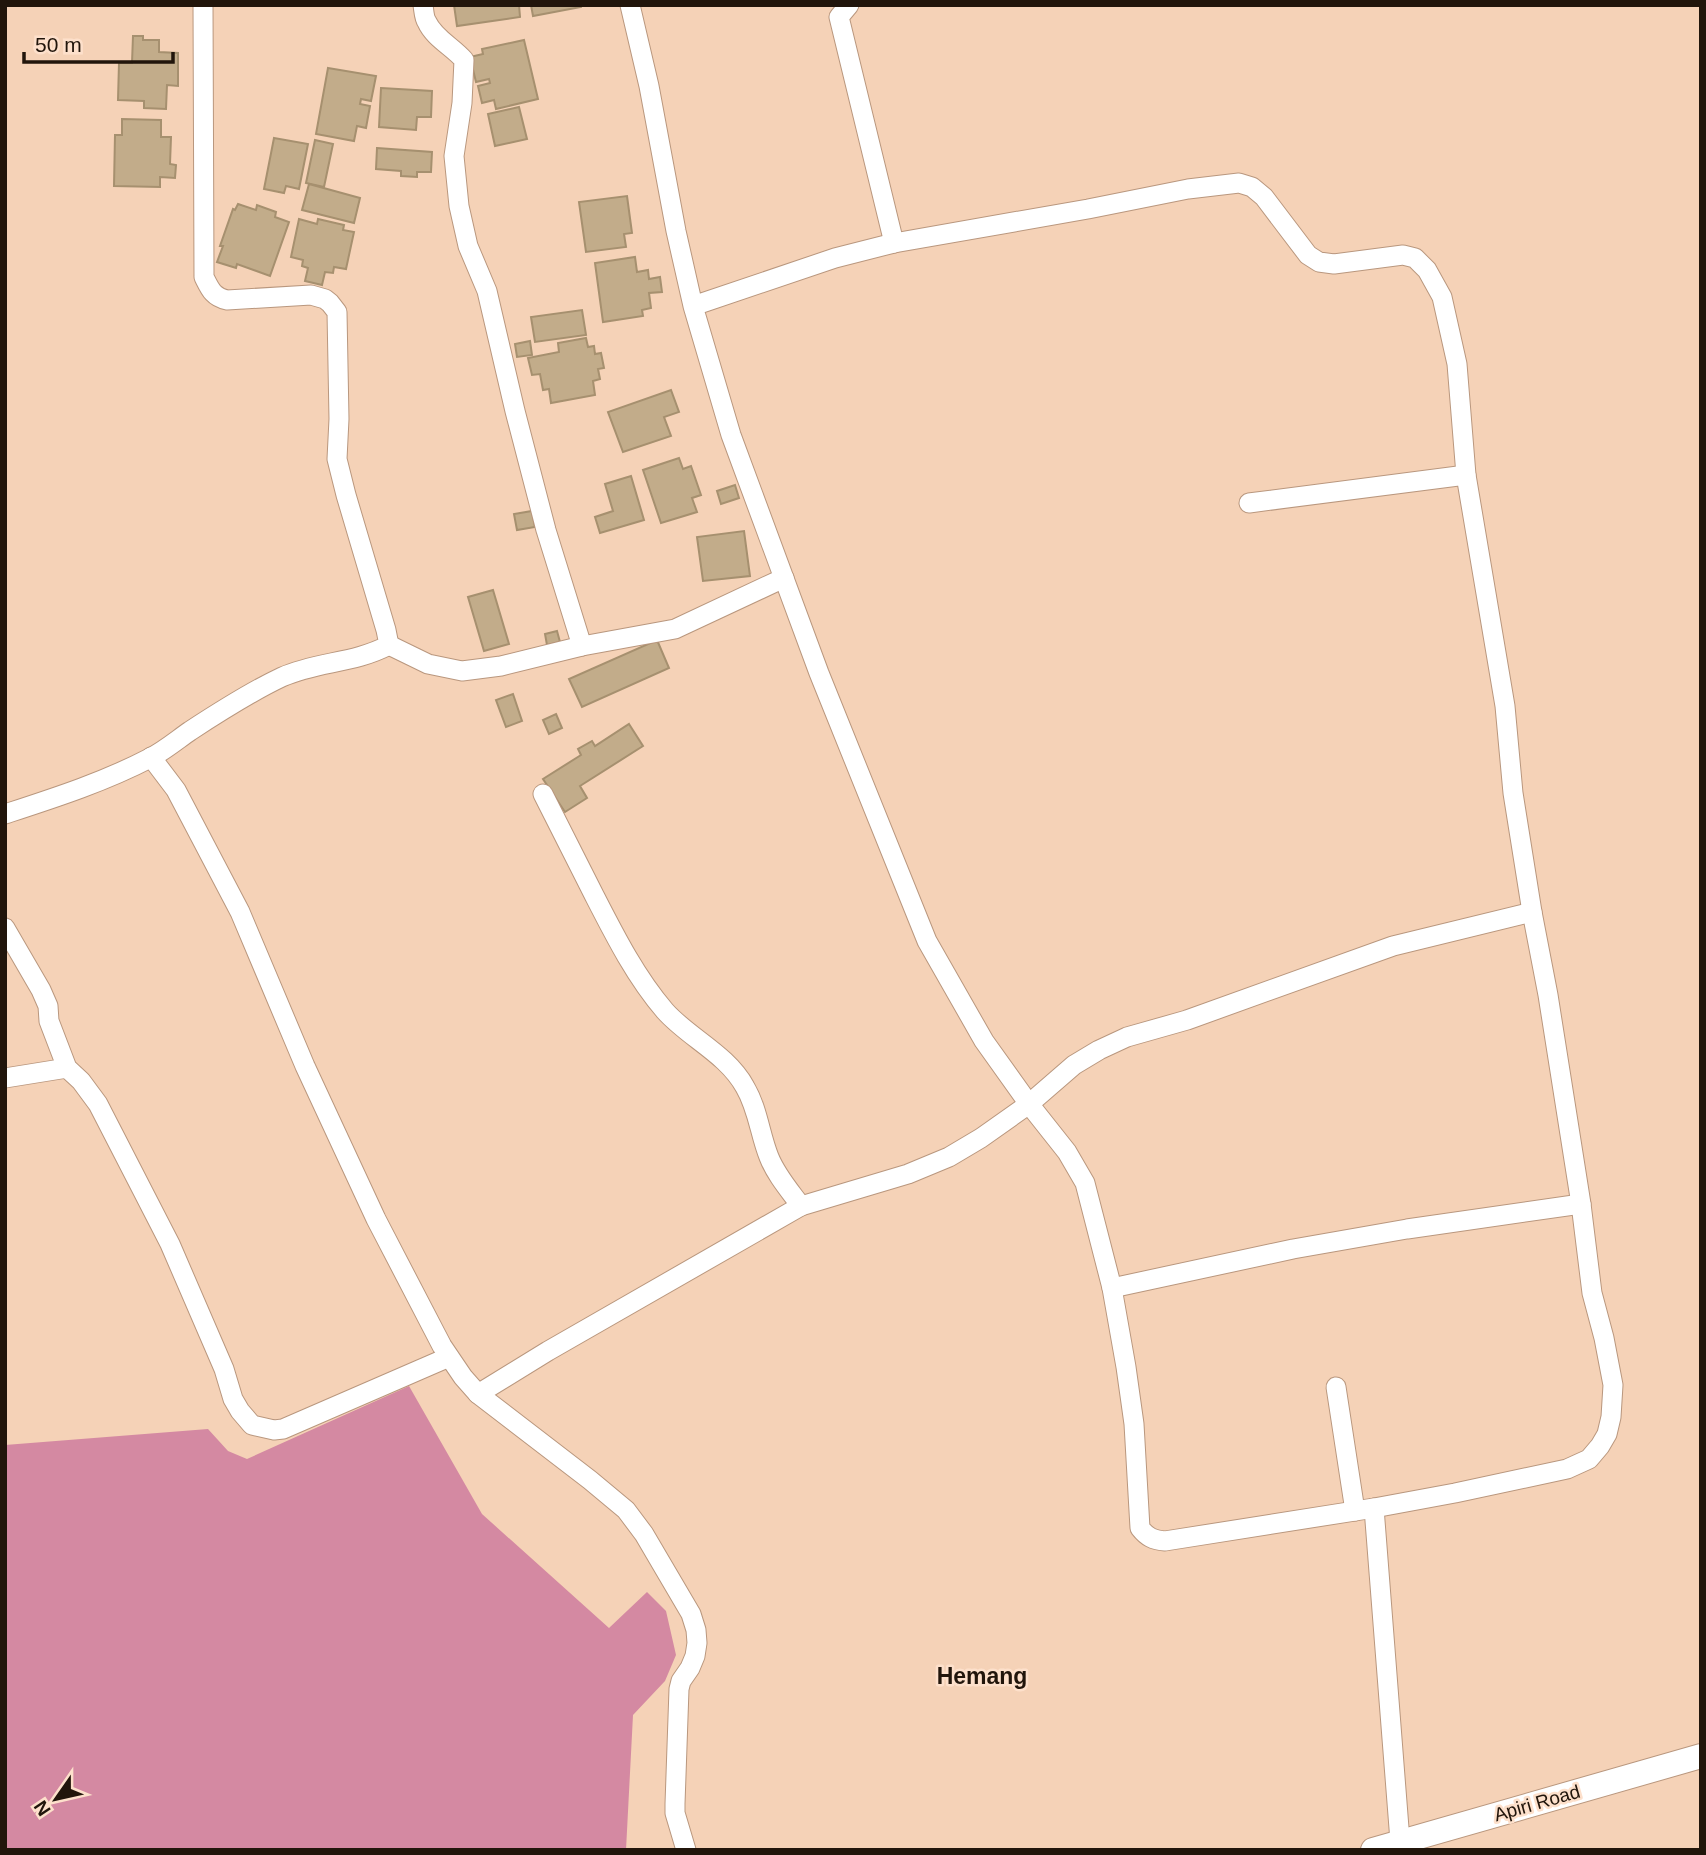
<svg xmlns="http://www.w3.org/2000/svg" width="1706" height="1855" font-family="Arial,sans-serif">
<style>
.forest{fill:#d489a2}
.building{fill:#c2ac8a;stroke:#a6906f;stroke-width:2}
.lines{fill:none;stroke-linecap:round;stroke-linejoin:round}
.minor-casing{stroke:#b9977e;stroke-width:21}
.tertiary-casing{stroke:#b9977e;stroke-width:26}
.minor{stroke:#fff;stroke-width:19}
.tertiary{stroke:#fff;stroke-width:24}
.labels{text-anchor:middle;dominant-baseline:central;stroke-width:5;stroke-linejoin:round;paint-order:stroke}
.street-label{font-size:19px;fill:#21150b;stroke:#fde0cb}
.quarter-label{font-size:23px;font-weight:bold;fill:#21150b;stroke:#fde0cb}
</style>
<rect width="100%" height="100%" fill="#f5d2b7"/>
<polygon class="forest" points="409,1386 482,1514 609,1628 647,1592 666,1611 676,1655 665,1681 633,1715 626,1850 5,1850 5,1445 208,1429 228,1451 247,1459"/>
<g class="building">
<polygon points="454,5 519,5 520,17 457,26"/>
<polygon points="531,5 581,5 581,7 533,16"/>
<polygon points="133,36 143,36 143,40 159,40 159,52 178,53 178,86 167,85 166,109 144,108 144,101 118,100 119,63 132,63"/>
<polygon points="524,40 538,99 496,109 494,100 482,103 478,86 490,83 489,79 476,82 470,57 483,54 482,49"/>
<polygon points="328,68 376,76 371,101 361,99 360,104 370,106 366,128 357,126 354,141 316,134"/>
<polygon points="381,88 432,91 431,117 417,117 416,130 379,127"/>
<polygon points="519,107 527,139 495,146 488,114"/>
<polygon points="122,119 161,120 161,137 171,137 170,164 176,165 175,178 160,177 160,187 114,186 115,135 122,135"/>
<polygon points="274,138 308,144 299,189 286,186 284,193 264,189"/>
<polygon points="315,140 333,144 324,187 306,183"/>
<polygon points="377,148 432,152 431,172 417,172 417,177 401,176 401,171 376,169"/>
<polygon points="309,184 360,198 354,223 302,210"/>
<polygon points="627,196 632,233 624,234 626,247 586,252 579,202"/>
<polygon points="238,204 256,210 257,205 276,212 275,217 289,222 270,276 237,264 236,268 217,262 223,246 220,246 233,209 235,210"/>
<polygon points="299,219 317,224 318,219 344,225 343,230 354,232 346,269 334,267 333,273 325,272 322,285 305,281 308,268 302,266 303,260 291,257"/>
<polygon points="635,257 637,272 648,270 649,279 660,277 662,292 649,293 651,308 642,310 643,316 603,322 595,263"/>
<polygon points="582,310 586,335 535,342 531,317"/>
<polygon points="586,338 588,347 594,346 595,354 601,353 604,368 598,369 600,379 593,381 595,395 551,403 549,389 543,390 540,374 532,375 528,358 559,352 558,343"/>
<polygon points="530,341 532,355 517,357 515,344"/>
<polygon points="671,390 679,412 664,417 671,436 623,452 608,412"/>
<polygon points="679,458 683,469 691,466 701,495 692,498 697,512 661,523 643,470"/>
<polygon points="631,476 644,520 600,533 595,517 613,511 605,484"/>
<polygon points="735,485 739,498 721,504 717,491"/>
<polygon points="532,511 535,527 517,530 514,514"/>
<polygon points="744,531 750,576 703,581 697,537"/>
<polygon points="493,590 509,644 484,651 468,597"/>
<polygon points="557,631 560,642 547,645 545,634"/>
<polygon points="657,640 669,668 582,707 569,679"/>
<polygon points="513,694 522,721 506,727 496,700"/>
<polygon points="556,714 562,728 549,734 543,720"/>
<polygon points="629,724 643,746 580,786 587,798 565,812 543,779 581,755 578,749 592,741 595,746"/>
</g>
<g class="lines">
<defs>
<g id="minor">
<path d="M 423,5 C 424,11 424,18 427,22 C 434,38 453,47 464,60 L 462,103 L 454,156 L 459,206 L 468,246 L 487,291 L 515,411 L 546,530 L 582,646"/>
<path d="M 630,5 L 649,86 L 676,231 L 693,306 L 731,435 L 819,673 L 927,941 L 984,1041 L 1029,1104 L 1067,1152 L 1085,1183 L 1112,1288 L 1126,1367 L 1134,1424 L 1140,1528 C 1147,1537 1153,1540 1165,1541 L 1374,1508 L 1455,1493 L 1567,1469 L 1589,1459 L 1600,1446 L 1607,1434 L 1611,1417 L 1613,1385 L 1604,1338 L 1592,1293 L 1581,1204 L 1548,995 L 1532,912 L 1513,793 L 1505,706 L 1466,475 L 1457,364 L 1442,297 L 1427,270 L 1415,258 L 1403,255 L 1334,264 L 1319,262 L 1308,255 L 1264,197 L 1252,187 L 1239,183 L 1188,189 L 1088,209 L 894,243 L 835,258 L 693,306"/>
<polyline points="849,5 839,17 894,243"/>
<polyline points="1249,503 1466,475"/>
<polyline points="389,645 428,664 462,671 501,666 582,646 675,629 784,578"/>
<polyline points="151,757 176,790 240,912 305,1066 376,1219 442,1346 463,1377 478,1394 548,1351 801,1206 908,1174 949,1157 981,1138 1029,1104 1074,1065 1099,1050 1127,1037 1187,1020 1393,946 1532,912"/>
<path d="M 543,794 C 560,827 576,860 593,893 C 614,934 635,976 665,1011 C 689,1038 727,1054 745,1087 C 758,1109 760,1135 769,1157 C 776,1175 790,1191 801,1206"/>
<path d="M 5,814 C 54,798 104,782 150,758 C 164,751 177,740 190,731 C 219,712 250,692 282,677 C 318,661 353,664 389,645 L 386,630 L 346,495 L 337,459 L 339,419 L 337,312 L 330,303 L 325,299 L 311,295 L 227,300 C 213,297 210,289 204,277 L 203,5"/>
<polyline points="5,928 41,990 48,1006 49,1021 67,1068 81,1081 98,1104 170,1244 224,1369 233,1399 240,1411 252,1425 274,1430 283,1429 449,1357"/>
<polyline points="5,1078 67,1068"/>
<polyline points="1112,1288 1293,1249 1407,1229 1581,1204"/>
<polyline points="1336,1387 1355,1511"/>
<polyline points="478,1394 590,1480 626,1510 644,1534 691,1614 696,1630 697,1643 695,1656 690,1668 681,1681 679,1689 675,1804 675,1813 686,1850"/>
<polyline points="1374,1508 1400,1841"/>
</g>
<polyline id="tertiary" points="1373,1850 1701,1756"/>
</defs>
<use href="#minor" class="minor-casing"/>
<use href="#tertiary" class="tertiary-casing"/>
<use href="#minor" class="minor"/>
<use href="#tertiary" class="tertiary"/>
</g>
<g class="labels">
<g class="street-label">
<text transform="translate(1537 1803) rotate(-16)">Apiri Road</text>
</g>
<g class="quarter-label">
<text x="982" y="1676">Hemang</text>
</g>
</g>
<rect width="1706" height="1855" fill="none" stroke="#21150b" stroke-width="14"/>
<g transform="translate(56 1799) rotate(236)" stroke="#fde0cb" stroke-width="5" paint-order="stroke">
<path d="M0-5L12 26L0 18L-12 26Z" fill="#21150b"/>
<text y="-10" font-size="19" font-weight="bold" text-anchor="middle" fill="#21150b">N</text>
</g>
<path d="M24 52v10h149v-10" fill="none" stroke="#21150b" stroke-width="3.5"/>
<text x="35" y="52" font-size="21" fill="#21150b" stroke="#fde0cb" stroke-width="5" paint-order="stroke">50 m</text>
</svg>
